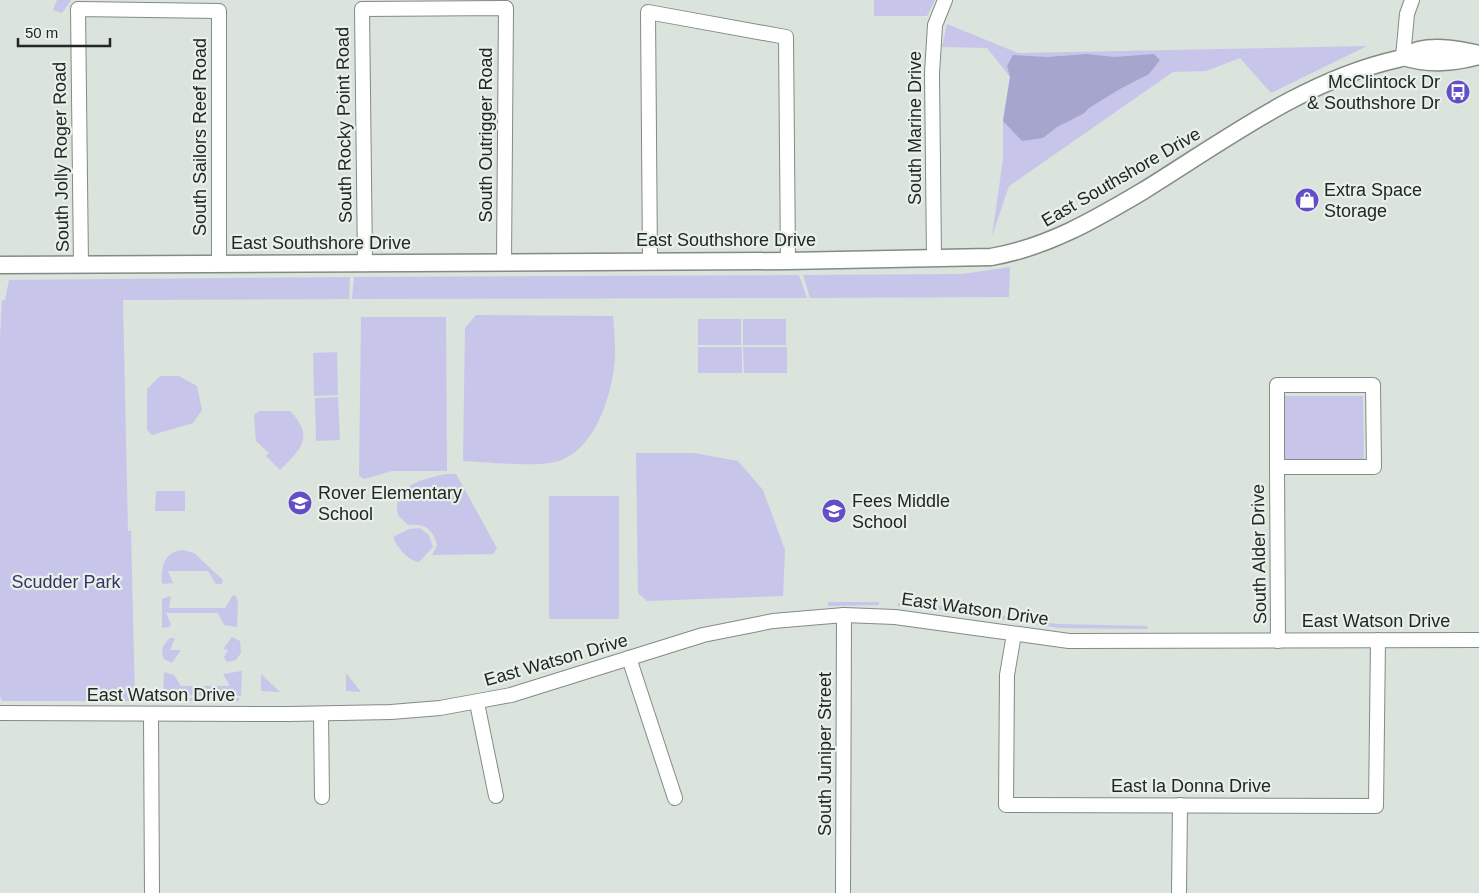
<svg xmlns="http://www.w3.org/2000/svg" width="1479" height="893" font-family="Arial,sans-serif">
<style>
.green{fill:#c7c6ea}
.water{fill:#a6a5cd}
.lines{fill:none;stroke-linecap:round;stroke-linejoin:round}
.minor-casing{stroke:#838b85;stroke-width:16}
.tertiary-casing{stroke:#838b85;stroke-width:19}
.minor{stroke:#fff;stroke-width:14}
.tertiary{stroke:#fff;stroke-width:16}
.labels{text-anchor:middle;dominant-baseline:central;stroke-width:4.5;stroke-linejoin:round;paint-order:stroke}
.poi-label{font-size:18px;fill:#232624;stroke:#e7f0e9;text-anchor:start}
.street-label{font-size:18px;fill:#232624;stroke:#e7f0e9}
.park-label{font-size:18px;fill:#383366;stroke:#e7f0e9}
</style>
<rect width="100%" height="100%" fill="#dae3dc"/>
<g class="green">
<polygon points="57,0 71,0 62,13 53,10"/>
<polygon points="874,0 935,0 927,16 874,16"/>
<polygon points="947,24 1018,53 1367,46 1271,93 1240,58 1206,71 1173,72 1009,186 992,236 1003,159 1003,121 1010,77 987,48 942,47"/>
<polygon points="1010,267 1009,297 810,298 803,275 962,274"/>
<polygon points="799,275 807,298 352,299 354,277"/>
<polygon points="350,277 349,299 123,300 128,531 131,531 135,701 2,701 0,696 0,338 2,300 5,300 9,280"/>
<path d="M 476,315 L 613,316 C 614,327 615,339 615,351 C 615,387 598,448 559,461 C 536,468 488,462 463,461 L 465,328 Z"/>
<polygon points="361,317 446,317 447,471 392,471 364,479 359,476"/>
<rect x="698" y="319" width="43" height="26"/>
<rect x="743" y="319" width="43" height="26"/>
<rect x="698" y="347" width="44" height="26"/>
<polygon points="743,347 787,347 787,373 744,373"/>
<polygon points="337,352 338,395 314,396 313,353"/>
<polygon points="160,376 179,376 197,386 202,410 193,423 152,435 147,430 147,389"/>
<polygon points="1285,396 1363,396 1364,459 1285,460"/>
<polygon points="338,397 340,440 316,441 315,398"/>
<path d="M 259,411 L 290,411 C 315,437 301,449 280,470 L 266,456 L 269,453 L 256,441 L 254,415 Z"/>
<polygon points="636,453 694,453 738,461 763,490 785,550 783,596 647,601 638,593"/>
<path d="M 446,474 L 456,474 L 497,548 L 493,554 L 432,555 L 437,545 C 433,529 425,523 408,525 L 398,515 C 391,485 424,479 446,474 Z"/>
<polygon points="156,491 185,491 185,511 155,511"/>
<rect x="549" y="496" width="70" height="123"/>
<path d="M 420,528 L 429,535 L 433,547 L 419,562 C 408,561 397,547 393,537 L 409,529 Z"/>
<path d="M 183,550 L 194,553 L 223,580 L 222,584 L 216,584 L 208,571 L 168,571 L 173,583 L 162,584 C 161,568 163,552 183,550 Z"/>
<polygon points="233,595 236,596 238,603 237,627 224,625 218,613 166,613 171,624 169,627 162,628 162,599 171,596 169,608 225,608"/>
<polygon points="828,602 879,602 879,605 828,606"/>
<polygon points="898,603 947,607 1057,624 1147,626 1148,629 1059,628 935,609 898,606"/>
<polygon points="232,637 240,641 241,653 236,660 227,662 224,657 228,650 223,649"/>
<path d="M 170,638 L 175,638 L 170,650 L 181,650 L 172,663 L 164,659 C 160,651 163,644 170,638 Z"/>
<polygon points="242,671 241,696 163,695 164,672 174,675 181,686 230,686 223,674"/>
<polygon points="346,673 361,692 346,691"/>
<polygon points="261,674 280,692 261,691"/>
<rect x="174" y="698" width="65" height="3"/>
</g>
<polygon class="water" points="1087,54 1114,57 1154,54 1160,60 1149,74 1120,89 1089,108 1083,114 1057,127 1043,138 1022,141 1003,121 1010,77 1007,66 1013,55 1047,57"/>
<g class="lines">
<defs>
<g id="minor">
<polyline points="1403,57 1407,14 1412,0"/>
<polyline points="934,258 932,73 935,25 945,0"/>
<polyline points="650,261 648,12 786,37 788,261"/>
<polyline points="365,263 362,9 506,8 504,262"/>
<polyline points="81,265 78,9 219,11 219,263"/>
<polygon points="1277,385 1373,385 1374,467 1277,467"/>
<polyline points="1277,467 1278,641"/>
<polyline points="1014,634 1007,675 1006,805 1376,806 1378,640"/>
<polyline points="629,658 675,798"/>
<polyline points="477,703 496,796"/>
<polyline points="0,713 289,714 391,712 440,708 511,695 703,635 773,621 844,615 895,617 1069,641 1479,640"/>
<polyline points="151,714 152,893"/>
<polyline points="321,714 322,797"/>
<polyline points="843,893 844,615"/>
<polyline points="1179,893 1180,805"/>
</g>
<g id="tertiary">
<path d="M 1403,57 C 1430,65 1453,63 1479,56"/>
<path d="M 0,265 L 788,261 L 991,257 C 1048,247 1094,220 1143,191 C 1224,141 1304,80 1398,59 C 1405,57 1412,52 1419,50 C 1438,45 1461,50 1479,54"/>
</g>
</defs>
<use href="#minor" class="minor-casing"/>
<use href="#tertiary" class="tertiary-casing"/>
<use href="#minor" class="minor"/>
<use href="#tertiary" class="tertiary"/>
</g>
<defs>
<symbol id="bus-disc" viewBox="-11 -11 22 22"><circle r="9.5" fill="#634ec7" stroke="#e7f0e9"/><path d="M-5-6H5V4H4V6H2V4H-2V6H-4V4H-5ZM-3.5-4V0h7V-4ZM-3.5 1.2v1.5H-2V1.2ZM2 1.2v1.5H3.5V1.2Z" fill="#fff"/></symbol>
<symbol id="shop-disc" viewBox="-11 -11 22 22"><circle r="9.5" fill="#634ec7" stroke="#e7f0e9"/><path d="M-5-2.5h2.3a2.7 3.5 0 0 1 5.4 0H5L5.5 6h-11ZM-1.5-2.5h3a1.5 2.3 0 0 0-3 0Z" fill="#fff"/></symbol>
<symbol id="school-disc" viewBox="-11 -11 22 22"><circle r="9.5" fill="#634ec7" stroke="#e7f0e9"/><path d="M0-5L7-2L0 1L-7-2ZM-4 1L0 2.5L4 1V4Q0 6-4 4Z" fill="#fff"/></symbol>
</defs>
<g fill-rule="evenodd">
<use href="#bus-disc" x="1444" y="78" width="28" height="28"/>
<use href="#shop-disc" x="1293" y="186" width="28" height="28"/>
<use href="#school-disc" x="286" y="489" width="28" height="28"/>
<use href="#school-disc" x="820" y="497" width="28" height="28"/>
</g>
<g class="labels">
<g class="poi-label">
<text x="1440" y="82" text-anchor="end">McClintock Dr<tspan x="1440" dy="21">&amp; Southshore Dr</tspan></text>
<text x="1324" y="190">Extra Space<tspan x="1324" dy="21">Storage</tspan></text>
<text x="318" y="493">Rover Elementary<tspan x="318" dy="21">School</tspan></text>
<text x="852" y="501">Fees Middle<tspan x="852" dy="21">School</tspan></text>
</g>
<g class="street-label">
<text transform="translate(344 125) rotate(-91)">South Rocky Point Road</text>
<text transform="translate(915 128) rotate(-90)">South Marine Drive</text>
<text transform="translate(486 135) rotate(-90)">South Outrigger Road</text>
<text transform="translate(200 137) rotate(-90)">South Sailors Reef Road</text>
<text transform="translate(61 157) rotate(-91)">South Jolly Roger Road</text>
<text transform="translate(1121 177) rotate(-30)">East Southshore Drive</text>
<text x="726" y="240">East Southshore Drive</text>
<text x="321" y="243">East Southshore Drive</text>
<text transform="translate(1259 554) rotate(-91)">South Alder Drive</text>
<text transform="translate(975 609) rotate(8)">East Watson Drive</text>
<text x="1376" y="621">East Watson Drive</text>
<text transform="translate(556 660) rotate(-16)">East Watson Drive</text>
<text x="161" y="695">East Watson Drive</text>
<text transform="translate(825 754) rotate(-90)">South Juniper Street</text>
<text x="1191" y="786">East la Donna Drive</text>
</g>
<g class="park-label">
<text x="66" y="582">Scudder Park</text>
</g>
</g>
<path d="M18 38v8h92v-8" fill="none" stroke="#232624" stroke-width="2.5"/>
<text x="25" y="38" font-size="15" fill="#232624" stroke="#e7f0e9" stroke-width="4" paint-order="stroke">50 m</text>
</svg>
